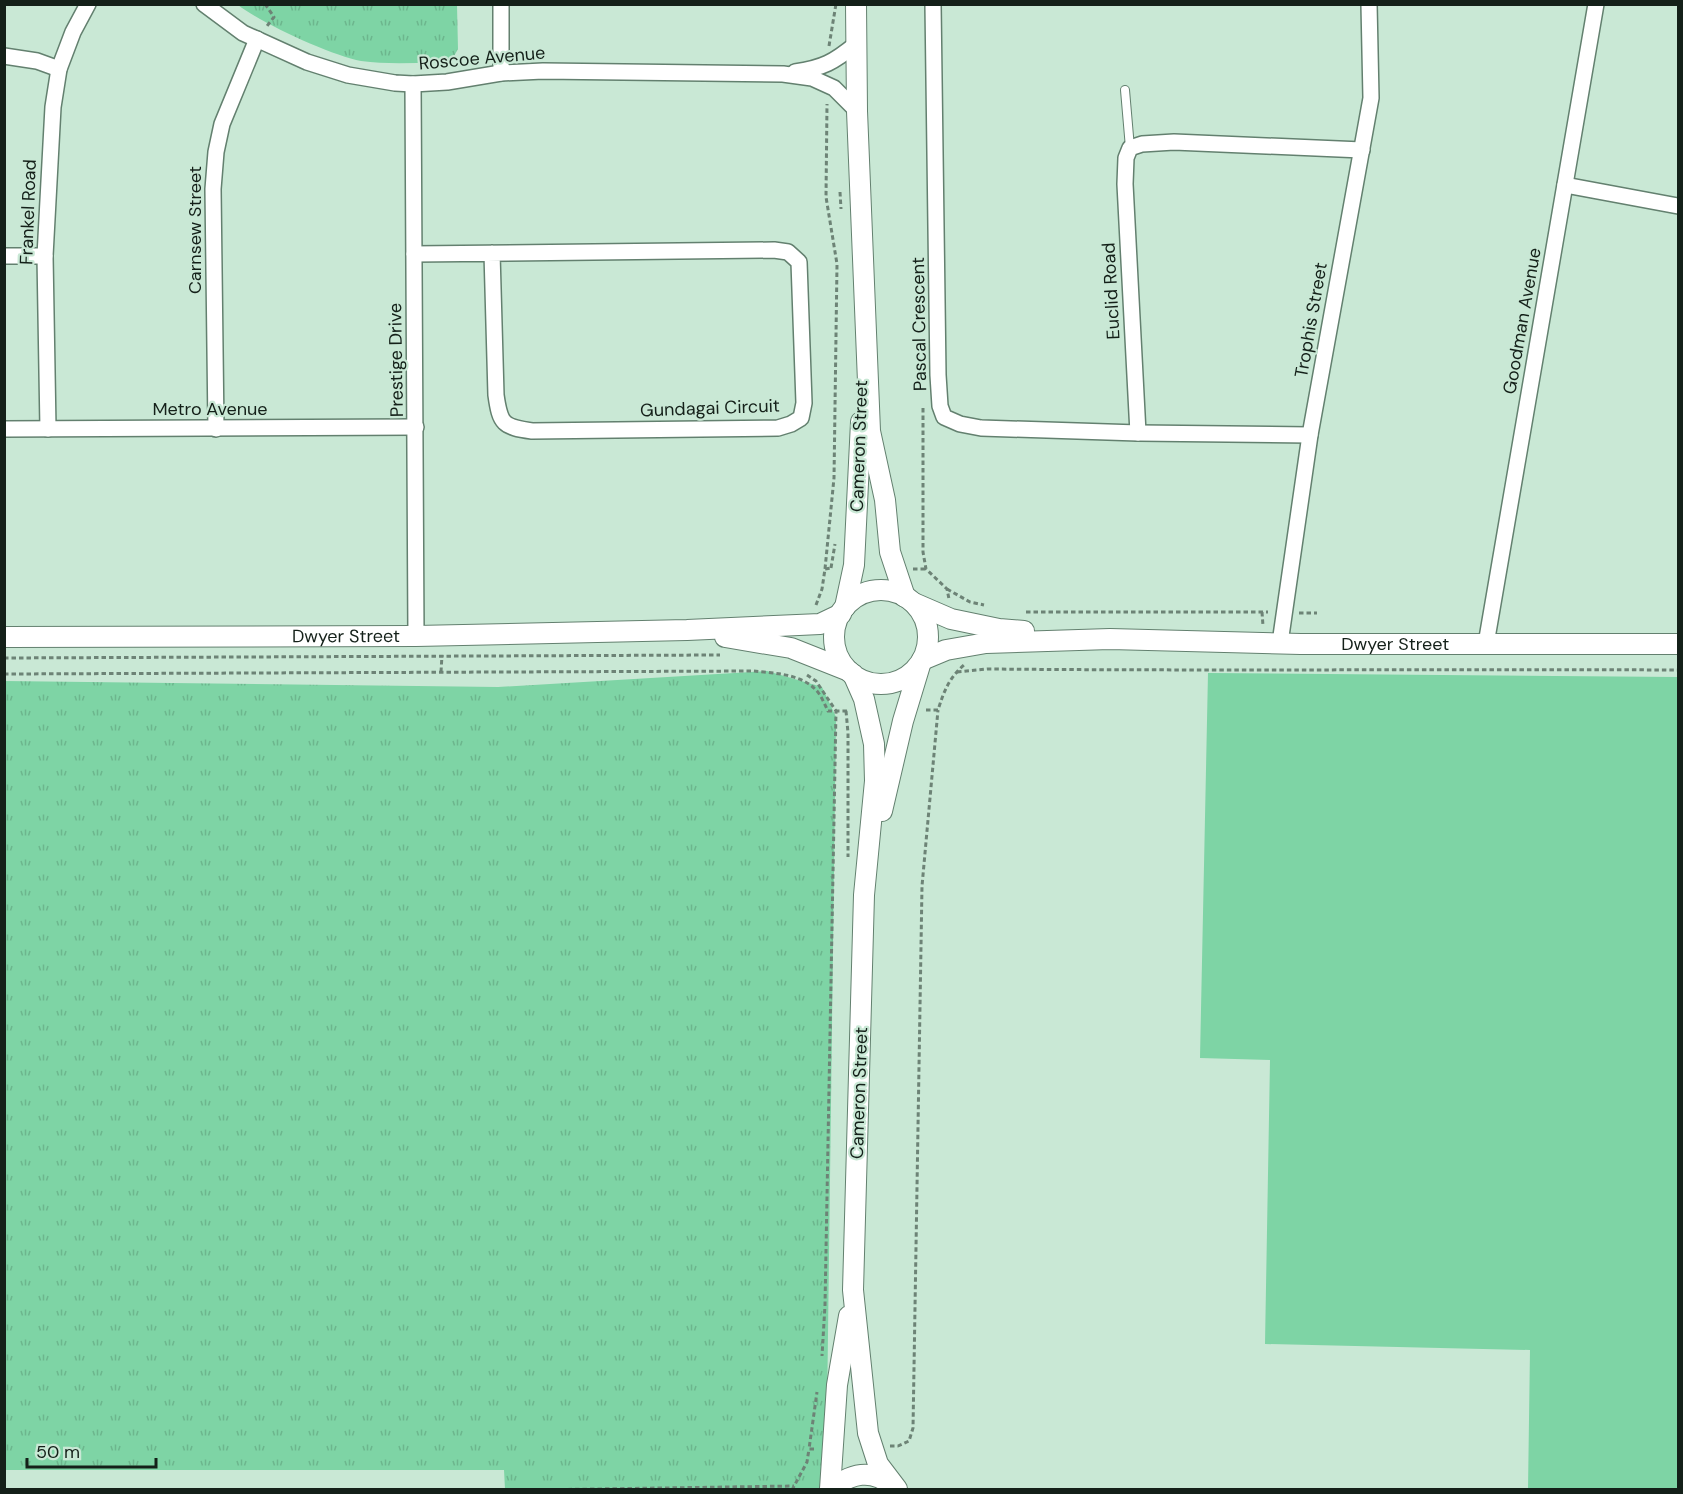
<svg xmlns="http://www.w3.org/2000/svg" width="1683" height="1494" font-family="'DM Sans',sans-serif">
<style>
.green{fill:#7ed4a5}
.park{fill:url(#park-tufts)}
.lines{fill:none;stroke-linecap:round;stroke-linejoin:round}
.service-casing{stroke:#63806f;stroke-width:10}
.minor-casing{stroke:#63806f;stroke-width:18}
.tertiary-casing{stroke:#63806f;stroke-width:22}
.path{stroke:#6d8376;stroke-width:3;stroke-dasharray:4.5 3;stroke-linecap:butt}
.service{stroke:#fff;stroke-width:8}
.minor{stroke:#fff;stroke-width:15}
.tertiary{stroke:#fff;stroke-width:20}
.labels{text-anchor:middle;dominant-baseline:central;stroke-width:4.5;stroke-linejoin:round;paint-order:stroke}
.street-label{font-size:18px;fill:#142019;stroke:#c9e8d5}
</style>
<defs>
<pattern id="park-tufts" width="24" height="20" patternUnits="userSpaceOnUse" patternTransform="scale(1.5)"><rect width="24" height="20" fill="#7ed4a5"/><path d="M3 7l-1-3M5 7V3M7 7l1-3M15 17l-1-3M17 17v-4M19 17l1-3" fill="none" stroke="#6cb68d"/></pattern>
</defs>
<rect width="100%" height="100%" fill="#c9e8d5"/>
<polygon class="green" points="1208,673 1678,677 1678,1489 1528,1489 1530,1350 1265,1344 1270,1060 1200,1058"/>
<g class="park">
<path d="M 238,5 L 457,5 L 458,49 L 450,63 C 421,62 389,65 361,61 C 332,56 261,23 238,5 Z"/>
<polygon points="767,671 822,687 836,717 826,1489 505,1489 504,1470 5,1470 4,681 498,687"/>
</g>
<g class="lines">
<defs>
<polyline id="service" points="1125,90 1130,148"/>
<g id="minor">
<polyline points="204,4 243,33 307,62 348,75 395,83 413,84 447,82 501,73 543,71 783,74 812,78 834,88 857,111"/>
<polyline points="933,4 938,375 940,406 944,417 960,424 981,428 1138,433 1310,435"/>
<polyline points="4,56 37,61 59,69"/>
<path d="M 795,72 C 823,68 834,62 856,44"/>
<polyline points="501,73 501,4"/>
<polyline points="413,84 416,636"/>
<polyline points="1565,185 1678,206"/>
<path d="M 414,254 L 774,250 L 788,252 L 799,262 L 804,403 L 801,418 L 791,424 L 778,428 L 532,431 C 503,427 500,424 496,395 L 492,253"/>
<polyline points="4,256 45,256"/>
<polyline points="4,429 416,427"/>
<polyline points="48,429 45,256 53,107 59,69 73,32 88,4"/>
<polyline points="216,429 213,189 216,152 222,124 257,39"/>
<polyline points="1138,433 1125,184 1126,158 1130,148 1142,144 1174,142 1362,150"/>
<polyline points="1280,643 1310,435 1371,98 1369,4"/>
<polyline points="1486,644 1596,4"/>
</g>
<g id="tertiary">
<polyline points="856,4 857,111 870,431 885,500 890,552 905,597"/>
<circle cx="881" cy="637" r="47"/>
<polyline points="914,603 951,619 999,629 1024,631"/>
<polyline points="845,607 854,565 861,422"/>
<path id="s1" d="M 4,637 L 416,636 L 687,630 L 820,624 L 841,614"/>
<polyline points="725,637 791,648 849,671"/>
<path id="s2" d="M 922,660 L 946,650 L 986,643 L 1110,639 L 1301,644 L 1678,644"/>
<polyline points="853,674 864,699 874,744 875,781 864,895 853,1290 868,1433 878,1464 897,1489"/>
<polyline points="882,811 903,721 920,665"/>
<polyline points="830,1489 837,1385 849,1316"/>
<path d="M 830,1490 C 851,1473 871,1468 893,1486"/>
</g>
</defs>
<use href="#service" class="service-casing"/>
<use href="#minor" class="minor-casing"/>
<use href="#tertiary" class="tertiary-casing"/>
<g class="path">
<polyline points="265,4 274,17 267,26"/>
<polyline points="829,46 836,4"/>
<polyline points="840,192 841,209"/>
<polyline points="923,408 923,552 926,569 947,589 949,599"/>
<polyline points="831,568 835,544"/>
<polyline points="825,569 834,478 837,264 826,197 827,104"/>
<polyline points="913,569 926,569"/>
<polyline points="947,589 970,602 984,605"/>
<polyline points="816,605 822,589 825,569 831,568"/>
<polyline points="1026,612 1268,612"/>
<polyline points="1262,612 1263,626"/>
<polyline points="1299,613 1317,613"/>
<polyline points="4,658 720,655"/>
<polyline points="441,672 442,655"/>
<path d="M 957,672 L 987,669 C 1217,671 1448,669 1678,670"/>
<path d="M 4,674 L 753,671 C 774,673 801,674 816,690 C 821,695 825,705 828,711 L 847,711"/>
<polyline points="807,675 816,681 836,711 825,1305 822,1356"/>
<path d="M 926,710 L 938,710 C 944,691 949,678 964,665"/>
<polyline points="846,711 848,733 848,857"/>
<polyline points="890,1446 898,1446 909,1441 913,1428 922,886 938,710"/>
<polyline points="814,1449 809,1449 817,1392"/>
<polyline points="530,1490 794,1486"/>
<polyline points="792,1490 807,1462 809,1449"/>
</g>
<use href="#service" class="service"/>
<use href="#minor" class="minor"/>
<use href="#tertiary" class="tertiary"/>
</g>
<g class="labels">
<g class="street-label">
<text transform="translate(482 58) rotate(-5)">Roscoe Avenue</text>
<text transform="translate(28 212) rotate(-88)">Frankel Road</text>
<text transform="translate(195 230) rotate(-90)">Carnsew Street</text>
<text transform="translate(1111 291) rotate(-93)">Euclid Road</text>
<text transform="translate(1311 320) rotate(-80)">Trophis Street</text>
<text transform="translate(1522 321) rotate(-80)">Goodman Avenue</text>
<text transform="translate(919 324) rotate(-91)">Pascal Crescent</text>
<text transform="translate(396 360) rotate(-91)">Prestige Drive</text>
<text transform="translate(710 408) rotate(-2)">Gundagai Circuit</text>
<text x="210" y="409">Metro Avenue</text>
<text transform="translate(859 446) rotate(-88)">Cameron Street</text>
<text stroke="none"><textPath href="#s1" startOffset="342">Dwyer Street</textPath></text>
<text stroke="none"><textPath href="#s2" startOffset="476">Dwyer Street</textPath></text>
<text transform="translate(859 1093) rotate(-88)">Cameron Street</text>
</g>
</g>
<rect width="1683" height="1494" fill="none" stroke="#142019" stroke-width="12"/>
<path d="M27 1458v9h129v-9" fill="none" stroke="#142019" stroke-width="3"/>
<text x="36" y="1458" font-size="18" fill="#142019" stroke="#c9e8d5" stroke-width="4.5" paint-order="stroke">50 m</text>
</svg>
